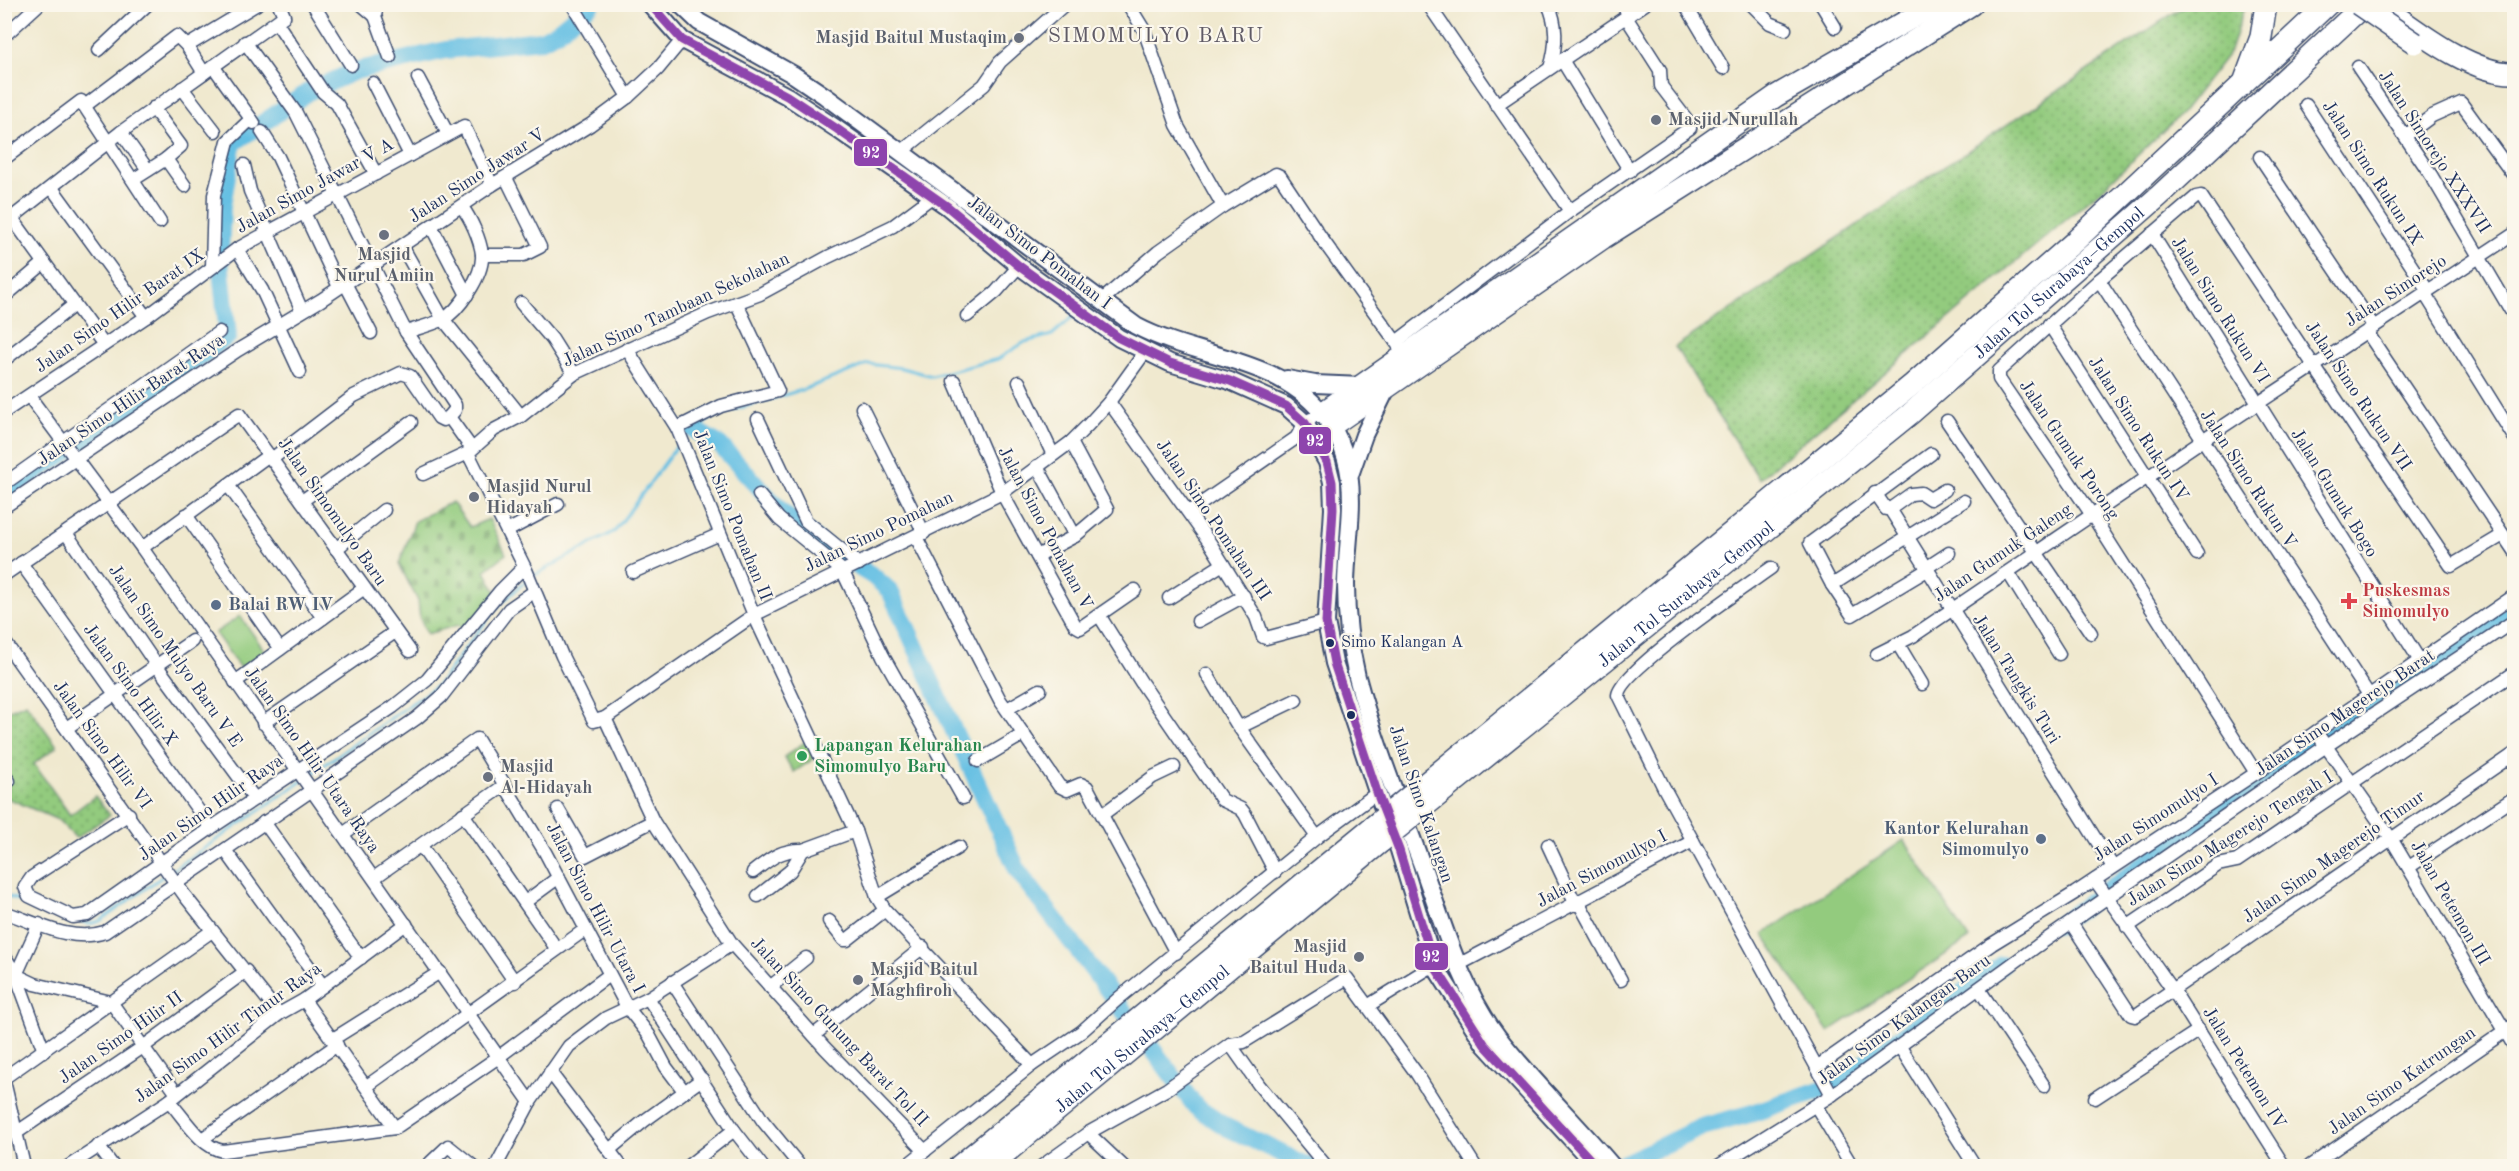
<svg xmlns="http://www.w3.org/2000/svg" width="2519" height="1171" font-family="'Old Standard TT',serif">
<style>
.grass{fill:url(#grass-dots);stroke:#577d6e;stroke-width:1.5}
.cemetery{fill:url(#cemetery-stones);stroke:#577d6e;stroke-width:1.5}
.pitch{fill:#93cb7e;stroke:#577d6e;stroke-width:1.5}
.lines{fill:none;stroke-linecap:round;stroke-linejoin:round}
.stream{stroke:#65bfe3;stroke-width:3}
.river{stroke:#65bfe3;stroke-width:18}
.minor-casing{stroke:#3b4b6f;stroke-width:15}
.secondary-casing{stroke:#3b4b6f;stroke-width:20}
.motorway-casing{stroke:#3b4b6f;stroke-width:24}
.minor{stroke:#fff;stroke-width:12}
.secondary{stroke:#fff;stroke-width:16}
.motorway{stroke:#fff;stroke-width:21}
.motorway-bridge-casing{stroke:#3b4b6f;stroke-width:24;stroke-linecap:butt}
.motorway-bridge{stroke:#fff;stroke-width:21}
.bus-1-casing{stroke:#fbf7ec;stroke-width:14}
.bus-1{stroke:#8e44ad;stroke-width:9}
.worship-dot{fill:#6b7280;stroke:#fbf7ec;stroke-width:2}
.health-dot{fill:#e0444e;stroke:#fbf7ec;stroke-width:2}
.service-dot{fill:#5c6f8a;stroke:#fbf7ec;stroke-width:2}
.bus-dot{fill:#1b2f5e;stroke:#fbf7ec;stroke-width:2}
.leisure-dot{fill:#2e9e5b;stroke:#fbf7ec;stroke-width:2}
.labels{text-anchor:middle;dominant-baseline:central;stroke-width:4.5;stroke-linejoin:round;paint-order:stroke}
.bus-label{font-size:16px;fill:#1b2f5e;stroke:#fbf7ec;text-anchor:start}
.worship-label{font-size:18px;font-weight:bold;fill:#5b616d;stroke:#fbf7ec;text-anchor:start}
.street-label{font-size:18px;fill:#1b2f5e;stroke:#fbf7ec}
.health-label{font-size:18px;font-weight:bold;fill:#be3a42;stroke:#fbf7ec;text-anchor:start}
.service-label{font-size:18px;font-weight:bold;fill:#4e5e75;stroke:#fbf7ec;text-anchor:start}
.leisure-label{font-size:18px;font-weight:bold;fill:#27864d;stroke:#fbf7ec;text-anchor:start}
.quarter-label{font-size:21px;letter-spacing:1.5px;fill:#605b66;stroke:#fbf7ec}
.line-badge{stroke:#fbf7ec;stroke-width:2}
.badge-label{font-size:16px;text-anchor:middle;font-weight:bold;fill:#fff}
</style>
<defs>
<pattern id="grass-dots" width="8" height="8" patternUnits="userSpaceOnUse" patternTransform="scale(1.5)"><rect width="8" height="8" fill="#93cb7e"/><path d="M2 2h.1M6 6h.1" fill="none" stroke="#77a56a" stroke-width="1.8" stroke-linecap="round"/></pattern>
<pattern id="cemetery-stones" width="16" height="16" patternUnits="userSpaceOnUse" patternTransform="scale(1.5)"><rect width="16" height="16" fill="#93cb7e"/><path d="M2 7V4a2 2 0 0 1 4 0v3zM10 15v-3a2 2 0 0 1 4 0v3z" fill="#77a56a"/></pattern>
</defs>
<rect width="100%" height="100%" fill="#fbf7ec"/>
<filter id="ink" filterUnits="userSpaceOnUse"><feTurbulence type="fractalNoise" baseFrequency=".0167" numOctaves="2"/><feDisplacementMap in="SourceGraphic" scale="12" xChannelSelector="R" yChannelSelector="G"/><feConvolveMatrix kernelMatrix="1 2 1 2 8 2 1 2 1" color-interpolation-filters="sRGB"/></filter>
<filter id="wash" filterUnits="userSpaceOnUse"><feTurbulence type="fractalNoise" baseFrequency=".008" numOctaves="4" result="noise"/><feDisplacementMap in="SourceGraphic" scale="24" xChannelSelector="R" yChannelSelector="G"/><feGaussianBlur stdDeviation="1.35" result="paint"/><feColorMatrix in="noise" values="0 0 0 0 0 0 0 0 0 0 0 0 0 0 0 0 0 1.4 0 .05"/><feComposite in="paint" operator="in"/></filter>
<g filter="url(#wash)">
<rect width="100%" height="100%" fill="#f0e9cf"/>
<g class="grass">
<polygon points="2187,4 2245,5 2230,51 2182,113 2100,191 1759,479 1675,347"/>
<polygon points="26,703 57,746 34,764 70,815 95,796 110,815 76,838 58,820 5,797 5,712"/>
</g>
<polygon class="cemetery" points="452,502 470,527 489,519 506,554 485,571 497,594 467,633 458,625 427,634 420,619 418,601 399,564 415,521"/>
<g class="pitch">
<polygon points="240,616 265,651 240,668 215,633"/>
<polygon points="809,739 819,755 794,772 784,757"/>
<polygon points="1904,840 1969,939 1828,1032 1763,934"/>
</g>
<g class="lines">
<g class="stream">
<polyline points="684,437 716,415 805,389 868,364 902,368 932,376 998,359 1025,342 1052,335 1076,314"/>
<polyline points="533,576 615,531 680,442"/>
<polyline points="307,777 438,685 495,609 528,579"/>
<polyline points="171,871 302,781"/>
<polyline points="4,895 42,909"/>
<polyline points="80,921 89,924 100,921 166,874"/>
</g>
<g class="river">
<polyline points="693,429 720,445 782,512 818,542 873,576 890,591 1018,871 1196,1107 1226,1127 1308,1166"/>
<polyline points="4,492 108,425 228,336 220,261 222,206 232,146 236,141 310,91 355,71 446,50 542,40 557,32 591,4"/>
<polyline points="2058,925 2196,827 2514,611"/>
<polyline points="1619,1166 1702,1127 1753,1113 1831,1086 2001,965"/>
</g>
</g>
</g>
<g filter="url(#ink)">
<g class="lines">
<defs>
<g id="minor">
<polyline points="313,4 351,65"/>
<polyline points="361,4 375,16"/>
<polyline points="377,4 375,16 390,57"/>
<polyline points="572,4 628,97"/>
<polyline points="1428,4 1570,211"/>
<path d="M 1548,4 C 1558,25 1557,46 1550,68"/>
<polyline points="1622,4 1629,15"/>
<polyline points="1685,4 1723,68"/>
<polyline points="1751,4 1770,23 1785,29"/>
<polyline points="1821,4 1835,27"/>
<polyline points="277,23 323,92 337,104 376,174"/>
<polyline points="4,36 39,4"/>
<polyline points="245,42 296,113 406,332 455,405 455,410 449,417 472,449"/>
<polyline points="187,46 204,73"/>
<polyline points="99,50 148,4"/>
<polyline points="1562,60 1630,171"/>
<polyline points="213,66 254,123"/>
<polyline points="2358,67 2431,175 2514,316"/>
<polyline points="418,78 448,134"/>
<polyline points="373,83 410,155"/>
<polyline points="182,88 215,131"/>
<polyline points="86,105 177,36 187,46 257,4"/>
<polyline points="1496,105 1645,4"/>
<polyline points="2306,105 2428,291"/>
<polyline points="121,132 148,170"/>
<polyline points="262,132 278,157 339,287"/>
<polyline points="2405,136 2432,116 2461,103 2514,176"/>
<polyline points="901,152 984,85 1000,62 1065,4"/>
<polyline points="2260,157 2374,327"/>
<polyline points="4,159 81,101 160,222"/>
<polyline points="166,159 185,186"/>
<polyline points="244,165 250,191 302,311"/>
<polyline points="133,180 166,159 181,146 153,108"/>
<polyline points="52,188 146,317"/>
<polyline points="932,197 893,226 828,257 760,294 708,313 574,374 521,416 494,430 468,453 526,570 562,656 594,721 605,718 754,615 1002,493 1071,442 1088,425 1109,402 1145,352"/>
<polyline points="1223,206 1276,174 1280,176 1324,242 1396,342"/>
<polyline points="12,218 104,345"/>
<polyline points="4,224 121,132 284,16 279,4"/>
<polyline points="431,226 467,295"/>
<polyline points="2152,234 2420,661"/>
<polyline points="402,246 443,319 521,416"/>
<polyline points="237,249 262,290 300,372"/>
<polyline points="482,255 524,255 540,247 506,178"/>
<polyline points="212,267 214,195 228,141 251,119"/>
<polyline points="2099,280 2369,695"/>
<polyline points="345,283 371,333"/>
<polyline points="2425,294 2514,437"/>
<polyline points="4,297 44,263"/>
<polyline points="1101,301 1158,252 1223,206 1177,125 1144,30 1128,4"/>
<polyline points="521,303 552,339 574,374"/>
<polyline points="967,316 996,292 1019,266"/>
<polyline points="2049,324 2197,554"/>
<path d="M 406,332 C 418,328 431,325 442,320 C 459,311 484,274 482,254 C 480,239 471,219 462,207"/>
<polyline points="2367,332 2514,551"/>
<polyline points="627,349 677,428 754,615 855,831"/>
<polyline points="1407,358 1396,342 1570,211 1690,128 1687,120 1661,86 1660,70 1626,17"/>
<polyline points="4,360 74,305"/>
<polyline points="954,381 1002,493 1075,625 1080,628 1135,590"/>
<polyline points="1019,382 1053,455"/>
<polyline points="29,396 142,548 530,1102"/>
<polyline points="1109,402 1210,543 1256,617 1263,637 1266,638 1326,622"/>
<polyline points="862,408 924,533"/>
<polyline points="4,412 146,317 237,249 464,126 492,185"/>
<polyline points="758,419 806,521 859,564"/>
<polyline points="1947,421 2091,633"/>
<polyline points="677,428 721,406 778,391 737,304"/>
<polyline points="273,458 354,396 401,373 410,376 439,418 443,420 449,417"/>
<polyline points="1037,466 1075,536 1107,509 1071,442"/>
<polyline points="423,474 468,453"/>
<polyline points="4,484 219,332"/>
<polyline points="228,485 323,618"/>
<polyline points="1875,493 1886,509 1890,509 2113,867"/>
<polyline points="759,495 779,519 844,572"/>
<polyline points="302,501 411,422"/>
<polyline points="4,507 238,350 321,300 492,185 590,125 628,97 658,69 682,40"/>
<polyline points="1890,509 1911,494 1921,493 1930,499 1945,490"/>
<polyline points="1189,512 1296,438 1305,423 1311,419"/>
<polyline points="186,515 280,649"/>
<polyline points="507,531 558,504"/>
<polyline points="66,533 157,666 255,799"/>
<polyline points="916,537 1000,700 1059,786 1067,790 1081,784 1087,787 1176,953"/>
<polyline points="142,548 269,455"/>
<polyline points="336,549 384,510"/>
<polyline points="1037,556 1075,536"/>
<polyline points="21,563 211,828"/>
<path d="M 1771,568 C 1746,586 1620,671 1618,695 L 1664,788 L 1832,1095"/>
<polyline points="1926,568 1949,553"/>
<polyline points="1927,570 1852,615 1832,585 1810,543 1931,454"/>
<polyline points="633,572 720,534"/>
<polyline points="843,572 883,656 963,798"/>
<polyline points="2008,572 2059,654"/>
<polyline points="4,575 239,414 410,651"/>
<polyline points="1832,585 1964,501"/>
<polyline points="1169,598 1223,564"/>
<polyline points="1099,615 1141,682 1222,800 1241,809 1245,814 1275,872"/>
<polyline points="1198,621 1244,596"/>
<polyline points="4,641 185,896 279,1014"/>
<polyline points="1898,644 1922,684"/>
<polyline points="1877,654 1913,636 2201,441 2514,234"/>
<polyline points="1207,674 1236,723 1317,837"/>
<polyline points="235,682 363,589"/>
<polyline points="1007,709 1040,690"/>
<polyline points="605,718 653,821 732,944 825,1048 925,1151"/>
<polyline points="263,723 395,632"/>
<polyline points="68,727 192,641"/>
<polyline points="1240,727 1296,700"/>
<polyline points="2316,732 2392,840 2514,1046"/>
<polyline points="978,761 1024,734"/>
<polyline points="2256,773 2092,515 1999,379 1999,371 2099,280 2196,197 2201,196 2366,444 2371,448 2451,566 2503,535"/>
<polyline points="4,775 9,781"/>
<polyline points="558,809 585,856 653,821"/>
<polyline points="129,814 32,877 25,887 29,896 73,917 87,915 211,828 393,707 427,680 500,591 524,567"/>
<polyline points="463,814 556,948"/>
<polyline points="1103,814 1153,777 1174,767"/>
<polyline points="264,822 361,958"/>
<polyline points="343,834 477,739 545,852 627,1007 649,1035 666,1067 684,1091"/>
<polyline points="1548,845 1576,905"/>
<polyline points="421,846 515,982"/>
<polyline points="225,850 323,986"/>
<polyline points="2409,867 2514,798"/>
<path d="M 753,872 C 770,859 781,849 803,850"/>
<polyline points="374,878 505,785"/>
<polyline points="2095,880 2173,990 2284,1166"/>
<polyline points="758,896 790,871 803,850 855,831 877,897 885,910 1032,1065"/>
<polyline points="877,897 959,847"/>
<polyline points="525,902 559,877"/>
<polyline points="1579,903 1621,980"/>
<path d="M 4,912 C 37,923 71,943 105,932 L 417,718 L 441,697 L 509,609 L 535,591"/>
<polyline points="829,921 844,940 847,940 885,910"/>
<polyline points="2071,923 2131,1015 2135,1016 2514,754"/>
<polyline points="2127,927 2218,865 2237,861 2514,673"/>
<polyline points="4,955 16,975"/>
<polyline points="1458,965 1693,841"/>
<polyline points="16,975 39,924"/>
<polyline points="672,982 763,1121 800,1166"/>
<polyline points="770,987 806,958"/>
<polyline points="1979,989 2044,1086"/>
<polyline points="648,998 734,1130 762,1166"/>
<polyline points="304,1000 395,1128"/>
<polyline points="1369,1005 1434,965"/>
<polyline points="814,1035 923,947"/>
<polyline points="333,1039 440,972"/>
<polyline points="1230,1044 1259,1085 1326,1166"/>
<polyline points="1900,1047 1975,1166"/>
<polyline points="44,1051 16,975 35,984 111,1002 177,1094"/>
<polyline points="1817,1067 1992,944 2075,893 2256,773 2514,596"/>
<polyline points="550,1072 621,1166"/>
<polyline points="4,1078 212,931"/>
<polyline points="4,1081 24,1166"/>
<polyline points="367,1086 586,929"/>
<polyline points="2095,1098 2199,1030"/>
<path d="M 169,1101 C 183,1116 201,1148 223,1151 L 395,1128 L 497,1058 L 609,975"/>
<polyline points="1816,1106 1852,1166"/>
<polyline points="16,1133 143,1047 246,971"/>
<polyline points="1088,1133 1123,1166"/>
<polyline points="202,1139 337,1045"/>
<polyline points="98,1146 113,1166"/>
<polyline points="609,1150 644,1121 702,1079"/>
<polyline points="69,1166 169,1101 279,1014 304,1000 406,924"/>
<polyline points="427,1166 448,1146 473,1166"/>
<polyline points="496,1166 530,1102 569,1046 606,1018 648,998 732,944"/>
<polyline points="688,1166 734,1130"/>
<polyline points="906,1166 1032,1065 1081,1032 1119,998 1317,837 1377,793"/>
<polyline points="1042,1166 1088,1133 1167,1089 1230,1044 1244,1042 1347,978 1417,1074 1475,1166"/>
<polyline points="1718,1166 1832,1095 2037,946 2326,746 2514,621"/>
<polyline points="2310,1166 2514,1025"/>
</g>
<g id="secondary">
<polyline points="650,4 682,40 787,96 837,129 948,207 1019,266 1119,338 1170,363 1230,381 1286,406 1305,423 1327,462 1332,482 1333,509 1326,622 1334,663 1379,798 1399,850 1434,965 1485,1045 1596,1166"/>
<path d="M 680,4 L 699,22 L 794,75 L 825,96 L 1136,326 C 1196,358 1277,357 1322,413 C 1366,467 1347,522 1346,584 C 1346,615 1350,647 1357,677 C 1374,741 1399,803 1422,865 C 1443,923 1460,987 1498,1037 C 1533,1082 1575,1122 1612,1166"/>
<polyline points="1287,379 1315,384 1362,386"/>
<polyline points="1351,472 1364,435 1386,390"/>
</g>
<g id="motorway">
<path d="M 2379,4 C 2415,29 2470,74 2514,73"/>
<polyline points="2245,80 2261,37 2266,4"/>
<polyline points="1322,413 1776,96 1936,4"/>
<polyline points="1331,426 1603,238 1972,4"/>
<polyline points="1416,791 1913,384 2074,242 2328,4"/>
<path id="s1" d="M 1425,806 L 1910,414 L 2159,196 L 2365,4"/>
<polyline points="959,1166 1371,828"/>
<path id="s2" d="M 990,1166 L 1382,841"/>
</g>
</defs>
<use href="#minor" class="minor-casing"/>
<use href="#secondary" class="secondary-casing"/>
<use href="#motorway" class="motorway-casing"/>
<use href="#minor" class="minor"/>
<use href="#secondary" class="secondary"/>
<use href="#motorway" class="motorway"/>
<defs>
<g id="motorway-bridge">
<polyline points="2358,4 2415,43"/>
<polyline points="1371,828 1416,791"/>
<polyline points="1382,841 1425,806"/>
</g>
</defs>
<use href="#motorway-bridge" class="motorway-bridge-casing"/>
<use href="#motorway-bridge" class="motorway-bridge"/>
<defs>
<polyline id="bus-1" points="650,4 682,40 787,96 837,129 948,207 1019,266 1119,338 1170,363 1230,381 1286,406 1305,423 1327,462 1332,482 1333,509 1326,622 1334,663 1379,798 1399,850 1434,965 1485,1045 1596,1166"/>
</defs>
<use href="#bus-1" class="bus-1-casing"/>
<use href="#bus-1" class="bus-1"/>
</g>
</g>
<g class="worship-dot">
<circle cx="1019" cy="38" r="6"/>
<circle cx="1656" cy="120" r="6"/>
<circle cx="384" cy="235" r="6"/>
<circle cx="474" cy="497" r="6"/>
<circle cx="488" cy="777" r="6"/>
<circle cx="1359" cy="957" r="6"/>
<circle cx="858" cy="980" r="6"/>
</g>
<path class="health-dot" d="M2346 592h6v6h6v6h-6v6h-6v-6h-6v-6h6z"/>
<g class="service-dot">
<circle cx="216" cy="605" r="6"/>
<circle cx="2041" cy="839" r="6"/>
</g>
<g class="bus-dot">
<circle cx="1330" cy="643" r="5"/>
<circle cx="1351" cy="715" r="5"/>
</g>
<circle class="leisure-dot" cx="802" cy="756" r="6"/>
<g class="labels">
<g class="bus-label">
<text x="1341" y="643">Simo Kalangan A</text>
</g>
<g class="worship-label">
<text x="1007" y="38" text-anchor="end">Masjid Baitul Mustaqim</text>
<text x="1668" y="120">Masjid Nurullah</text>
<text x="384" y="255" text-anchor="middle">Masjid<tspan x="384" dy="21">Nurul Amiin</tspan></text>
<text x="486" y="487">Masjid Nurul<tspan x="486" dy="21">Hidayah</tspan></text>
<text x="500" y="767">Masjid<tspan x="500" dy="21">Al-Hidayah</tspan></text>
<text x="1347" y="947" text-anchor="end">Masjid<tspan x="1347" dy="21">Baitul Huda</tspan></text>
<text x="870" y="970">Masjid Baitul<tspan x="870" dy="21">Maghfiroh</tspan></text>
</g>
<g class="street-label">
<text transform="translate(2434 152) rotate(57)">Jalan Simorejo XXXVII</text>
<text transform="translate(2372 173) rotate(57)">Jalan Simo Rukun IX</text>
<text transform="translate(477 176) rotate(-33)">Jalan Simo Jawar V</text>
<text transform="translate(315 186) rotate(-29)">Jalan Simo Jawar V A</text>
<text transform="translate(1039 253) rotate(37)">Jalan Simo Pomahan I</text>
<text stroke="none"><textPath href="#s1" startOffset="822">Jalan Tol Surabaya–Gempol</textPath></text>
<text transform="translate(2396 291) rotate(-33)">Jalan Simorejo</text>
<text transform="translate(676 310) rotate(-25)">Jalan Simo Tambaan Sekolahan</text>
<text transform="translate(2220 310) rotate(58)">Jalan Simo Rukun VI</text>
<text transform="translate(120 311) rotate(-35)">Jalan Simo Hilir Barat IX</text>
<text transform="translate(2358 396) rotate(56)">Jalan Simo Rukun VII</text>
<text transform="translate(131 400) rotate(-34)">Jalan Simo Hilir Barat Raya</text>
<text transform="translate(2138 429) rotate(57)">Jalan Simo Rukun IV</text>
<text transform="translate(2069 450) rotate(56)">Jalan Gumuk Porong</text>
<text transform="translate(2248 479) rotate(57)">Jalan Simo Rukun V</text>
<text transform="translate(2334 493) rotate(58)">Jalan Gumuk Bogo</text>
<text transform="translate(332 512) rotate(55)">Jalan Simomulyo Baru</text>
<text transform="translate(732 515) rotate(68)">Jalan Simo Pomahan II</text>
<text transform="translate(1213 520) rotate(56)">Jalan Simo Pomahan III</text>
<text transform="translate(1045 528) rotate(62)">Jalan Simo Pomahan V</text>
<text transform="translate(879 532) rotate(-26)">Jalan Simo Pomahan</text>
<text transform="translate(2003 553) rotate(-34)">Jalan Gumuk Galeng</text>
<text stroke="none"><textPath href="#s1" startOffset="336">Jalan Tol Surabaya–Gempol</textPath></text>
<text transform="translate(175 656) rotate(55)">Jalan Simo Mulyo Baru V E</text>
<text transform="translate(2016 679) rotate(58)">Jalan Tangkis Turi</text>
<text transform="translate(130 685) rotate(54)">Jalan Simo Hilir X</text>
<text transform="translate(2345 713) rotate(-34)">Jalan Simo Magerejo Barat</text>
<text transform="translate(102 745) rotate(54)">Jalan Simo Hilir VI</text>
<text transform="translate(312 760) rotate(55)">Jalan Simo Hilir Utara Raya</text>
<text transform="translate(1421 804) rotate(71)">Jalan Simo Kalangan</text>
<text transform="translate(211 808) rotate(-35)">Jalan Simo Hilir Raya</text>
<text transform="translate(2156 818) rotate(-33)">Jalan Simomulyo I</text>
<text transform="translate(2230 839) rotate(-32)">Jalan Simo Magerejo Tengah I</text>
<text transform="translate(2334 857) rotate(-35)">Jalan Simo Magerejo Timur</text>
<text transform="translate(1602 869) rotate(-28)">Jalan Simomulyo I</text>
<text transform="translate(2450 903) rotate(60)">Jalan Petemon III</text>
<text transform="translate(595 908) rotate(62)">Jalan Simo Hilir Utara I</text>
<text transform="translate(1904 1020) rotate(-36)">Jalan Simo Kalangan Baru</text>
<text transform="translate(839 1032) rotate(47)">Jalan Simo Gunung Barat Tol II</text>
<text transform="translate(228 1033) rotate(-36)">Jalan Simo Hilir Timur Raya</text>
<text transform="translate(121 1038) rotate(-35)">Jalan Simo Hilir II</text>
<text stroke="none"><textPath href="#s2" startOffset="198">Jalan Tol Surabaya–Gempol</textPath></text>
<text transform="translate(2244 1068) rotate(58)">Jalan Petemon IV</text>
<text transform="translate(2402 1081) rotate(-35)">Jalan Simo Katrungan</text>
</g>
<g class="health-label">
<text x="2362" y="591">Puskesmas<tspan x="2362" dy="21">Simomulyo</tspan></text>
</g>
<g class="service-label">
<text x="228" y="605">Balai RW IV</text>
<text x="2029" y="829" text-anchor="end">Kantor Kelurahan<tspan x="2029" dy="21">Simomulyo</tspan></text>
</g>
<g class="leisure-label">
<text x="814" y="746">Lapangan Kelurahan<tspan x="814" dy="21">Simomulyo Baru</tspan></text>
</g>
<g class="quarter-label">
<text x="1156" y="36">SIMOMULYO BARU</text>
</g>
</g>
<g class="line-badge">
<rect x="853" y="138" width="35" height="29" rx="6" fill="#8e44ad"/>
<rect x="1298" y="426" width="34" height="29" rx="6" fill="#8e44ad"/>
<rect x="1414" y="942" width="35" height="29" rx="6" fill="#8e44ad"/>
</g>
<g class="badge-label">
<text x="871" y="158">92</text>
<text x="1315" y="446">92</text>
<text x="1431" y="962">92</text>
</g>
<rect width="2519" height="1171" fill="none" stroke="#fbf7ec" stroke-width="24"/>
</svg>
